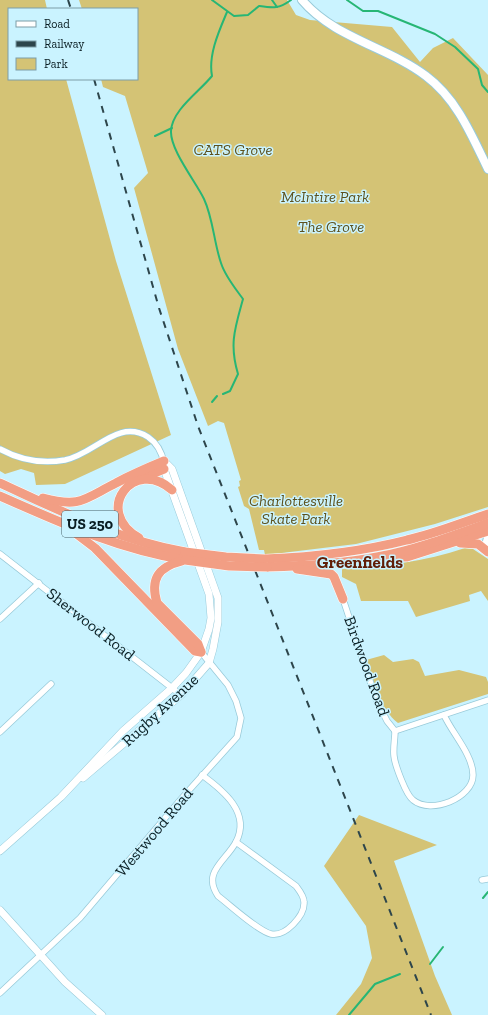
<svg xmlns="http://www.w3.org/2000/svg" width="488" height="1015" font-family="'Zilla Slab',serif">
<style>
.green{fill:#d4c375}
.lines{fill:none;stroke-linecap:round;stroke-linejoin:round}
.stream{stroke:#27b675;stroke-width:2}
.minor-casing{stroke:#98cad9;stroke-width:7}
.tertiary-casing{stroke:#98cad9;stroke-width:8}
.secondary-casing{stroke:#98cad9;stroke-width:10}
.trunk-casing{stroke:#fff;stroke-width:10}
.minor{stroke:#fff;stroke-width:5.5}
.tertiary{stroke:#fff;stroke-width:7}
.secondary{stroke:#fff;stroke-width:8}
.trunk{stroke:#f29e84;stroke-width:9}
.rail{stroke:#2d454b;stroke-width:2;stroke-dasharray:7 7;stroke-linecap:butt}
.trunk-bridge-casing{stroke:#fff;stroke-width:10;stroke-linecap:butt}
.trunk-bridge{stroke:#f29e84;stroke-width:9}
.labels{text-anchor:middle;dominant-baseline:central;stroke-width:3;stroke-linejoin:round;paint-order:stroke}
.shield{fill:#caf3ff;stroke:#435d64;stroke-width:1}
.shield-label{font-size:15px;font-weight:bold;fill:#091d22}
.park-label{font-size:16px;font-style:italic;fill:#5c511d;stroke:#caf3ff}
.street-label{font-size:16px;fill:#091d22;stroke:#caf3ff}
.neighbourhood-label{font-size:17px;font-weight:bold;fill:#601e08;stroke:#caf3ff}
</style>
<rect width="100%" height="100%" fill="#caf3ff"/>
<g class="green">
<polygon points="0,0 45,0 47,9 9,9 9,79 66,79 116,261 171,435 65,484 36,485 34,473 21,469 5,474 0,471"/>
<polygon points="79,0 287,0 296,15 310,20 392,27 420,62 433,48 453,38 488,75 488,507 435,524 356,544 265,555 264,550 259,550 249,509 244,506 238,487 240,486 239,481 241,480 224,423 218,421 208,426 178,349 134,188 148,173 125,96 103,87 101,79 137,79 137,9 82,9"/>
<path d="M 465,548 L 473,549 L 488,559 L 488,601 L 481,591 L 469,595 L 470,601 L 416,617 L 408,601 L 361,601 L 356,584 L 342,577 L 342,569 C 383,566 425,562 465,548 Z"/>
<path d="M 384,655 L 393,662 L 413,659 L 419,662 L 425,676 L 459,670 L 486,677 L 488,682 L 488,694 L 398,723 C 380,709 374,681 366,660 Z"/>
<polygon points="359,815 437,845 394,861 435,976 452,1015 336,1015 361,984 372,958 366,926 324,866"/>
</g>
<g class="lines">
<g class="stream">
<path d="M 212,0 L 234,16 L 248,15 L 259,6 C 273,8 279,9 291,0"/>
<polyline points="272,0 277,7"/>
<polyline points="347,0 363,11 378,11 435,34 455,47 478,69 482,85 488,92"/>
<polyline points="155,136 172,128"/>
<path d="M 223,394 L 230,391 L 238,374 C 229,344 235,328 243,299 C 235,288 225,276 221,263 C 214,243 213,218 204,199 C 196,182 170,150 171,131 C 172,110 199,92 212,76 C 208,55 219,31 227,12"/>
<polyline points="212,402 217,396"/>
<polyline points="483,898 488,892"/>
<polyline points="430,964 443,947"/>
<polyline points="349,1015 375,984 400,974"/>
</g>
<defs>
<g id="minor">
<path d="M 0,449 C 20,460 42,464 65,460 C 95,454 118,418 148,437 C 157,443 162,453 164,463"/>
<polyline points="0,554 181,695"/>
<polyline points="343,599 376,699 387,721 395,731"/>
<polyline points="0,619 39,583"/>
<path d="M 395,731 C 395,739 393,748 394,756 C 395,765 406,795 413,800 C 431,815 473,798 473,775 C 473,755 452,733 444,715"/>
<polyline points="395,731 488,700"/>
<polyline points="0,732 51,684"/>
<path d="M 202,775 C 224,791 251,813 236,842"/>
<path d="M 236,842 L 296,886 C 299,890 304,896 304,902 C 305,916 285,937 271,934 C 258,931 230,905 218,896 C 202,872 225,862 236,842 Z"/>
<polyline points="482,880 488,879"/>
<polyline points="0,993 80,918 182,798 237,737 241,718 236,701 228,685 201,652"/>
</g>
<g id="tertiary">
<polyline points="83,778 181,695 209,663 213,649 218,622 218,598 172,469 164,461"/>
<polyline points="0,851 61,797 123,731 172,688 186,673 201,652 209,629 211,618 209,594 164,469"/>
<polyline points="0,910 65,982 102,1015"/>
</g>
<g id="secondary">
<path d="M 302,0 C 334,38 388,47 426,76 C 457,99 472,136 488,169"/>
<polyline points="488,538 486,545 488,549"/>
</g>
<g id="trunk">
<polyline points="142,478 164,469"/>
<path d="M 0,483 C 61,511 118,540 185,552"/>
<path d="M 0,496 C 61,523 118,549 185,560"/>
<path d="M 43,498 C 81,508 84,499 116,483 C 131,475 147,468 164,461"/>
<polyline points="74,532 95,548 195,651 201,652"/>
<path d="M 139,538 C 92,511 134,456 172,490"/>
<polyline points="460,543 478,544 488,552"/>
<polyline points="391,557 407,557 488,531"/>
<path d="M 265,559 C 313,557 360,552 407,540 C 434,534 461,523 488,514"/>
<path d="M 182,561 C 158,567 150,579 157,603 L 198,644 L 201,652"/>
<path d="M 267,567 C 304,566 341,564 377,557 C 415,550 452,536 488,523"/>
<polyline points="297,569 331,574 334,577 343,599"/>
</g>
</defs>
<use href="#minor" class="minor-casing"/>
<use href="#tertiary" class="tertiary-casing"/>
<use href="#secondary" class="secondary-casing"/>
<use href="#trunk" class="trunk-casing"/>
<use href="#minor" class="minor"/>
<use href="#tertiary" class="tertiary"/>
<use href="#secondary" class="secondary"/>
<use href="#trunk" class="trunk"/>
<g class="rail">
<polyline points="68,0 71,9"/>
<polyline points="94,79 159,308 198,426 431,1015"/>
</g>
<defs>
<g id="trunk-bridge">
<polyline points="185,552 226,557 265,559"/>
<polyline points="185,560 229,566 267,567"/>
</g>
</defs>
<use href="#trunk-bridge" class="trunk-bridge-casing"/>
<use href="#trunk-bridge" class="trunk-bridge"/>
</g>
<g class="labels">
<rect class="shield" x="62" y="511" width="56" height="26" rx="3"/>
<g class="shield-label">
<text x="90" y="524">US 250</text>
</g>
<g class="park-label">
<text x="233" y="149">CATS Grove</text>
<text x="325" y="196">McIntire Park</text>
<text x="331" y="226">The Grove</text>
<text x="296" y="500">Charlottesville<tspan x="296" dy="18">Skate Park</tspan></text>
</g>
<g class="street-label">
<text transform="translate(91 624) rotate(38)">Sherwood Road</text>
<text transform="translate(367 666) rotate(70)">Birdwood Road</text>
<text transform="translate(160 710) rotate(-43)">Rugby Avenue</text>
<text transform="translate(154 832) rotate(-50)">Westwood Road</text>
</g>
<g class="neighbourhood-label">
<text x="360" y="562">Greenfields</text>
</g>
</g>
<rect x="8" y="8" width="130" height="72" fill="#caf3ff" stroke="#7d9da7"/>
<rect x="16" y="21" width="20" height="6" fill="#ffffff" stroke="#7d9da7"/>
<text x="44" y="28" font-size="12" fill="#091d22">Road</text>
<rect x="16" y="41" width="20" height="6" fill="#2d454b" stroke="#7d9da7"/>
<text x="44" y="48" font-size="12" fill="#091d22">Railway</text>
<rect x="16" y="58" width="20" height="12" fill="#d4c375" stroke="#7d9da7"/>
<text x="44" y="68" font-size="12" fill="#091d22">Park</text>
</svg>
